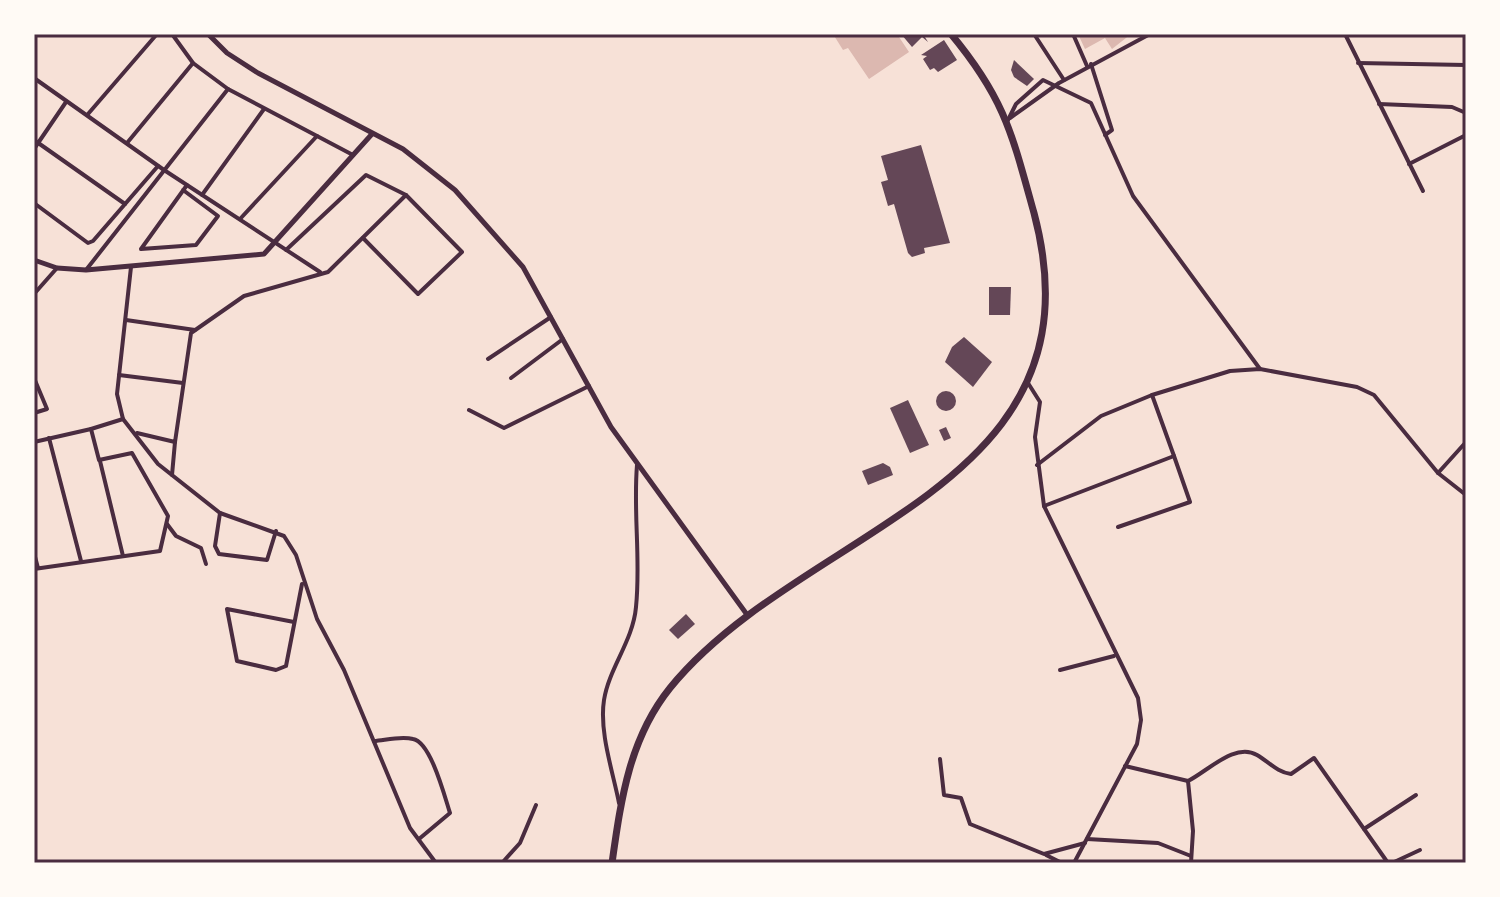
<svg xmlns="http://www.w3.org/2000/svg" width="1500" height="897" font-family="Rubik,sans-serif">
<style>
.water{fill:#dcb8b0}
.building{fill:#644757}
.lines{fill:none;stroke-linecap:round;stroke-linejoin:round}
.minor{stroke:#4a2c40;stroke-width:4}
.tertiary{stroke:#4a2c40;stroke-width:5}
.trunk{stroke:#4a2c40;stroke-width:7}
.neatline{fill:none;stroke:#4a2c40;stroke-width:3}
</style>
<rect width="100%" height="100%" fill="#f7e1d7"/>
<g class="water">
<polygon points="833,34 897,34 909,52 869,79 848,48 843,50"/>
<polygon points="1078,34 1131,34 1112,49 1105,38 1085,49"/>
</g>
<g class="building">
<polygon points="901,34 923,34 928,42 922,37 912,47"/>
<polygon points="944,40 957,60 938,72 934,68 930,70 923,59 927,56 921,55"/>
<polygon points="1014,60 1034,79 1027,86 1014,77 1011,70"/>
<polygon points="921,145 950,243 924,248 925,253 912,257 908,253 894,204 888,206 881,182 888,180 881,156"/>
<polygon points="989,287 1011,287 1010,315 989,315"/>
<polygon points="964,337 992,362 973,387 945,362 952,347"/>
<circle cx="946" cy="401" r="10"/>
<polygon points="908,400 929,445 910,453 890,408"/>
<polygon points="946,427 951,438 944,441 939,430"/>
<polygon points="883,463 890,467 893,475 868,485 862,471"/>
<polygon points="686,614 695,624 678,639 669,630"/>
</g>
<g class="lines">
<g class="minor">
<polyline points="172,34 193,63 228,89 353,155"/>
<polyline points="1034,34 1064,80"/>
<polyline points="1073,34 1087,66"/>
<polyline points="1345,34 1423,191"/>
<polyline points="1358,63 1466,65"/>
<polyline points="1091,64 1112,130 1105,135"/>
<polyline points="34,78 164,170 320,272"/>
<polyline points="1379,104 1452,107 1466,113"/>
<polyline points="88,114 157,34"/>
<polyline points="1010,118 1059,83 1150,34"/>
<polyline points="1008,120 1016,104 1043,80 1091,103 1133,196 1260,369"/>
<polyline points="34,140 125,204"/>
<polyline points="127,143 193,63"/>
<polyline points="34,149 66,102"/>
<polyline points="1409,164 1466,135"/>
<polyline points="183,190 218,216 196,245 141,249 187,185"/>
<polyline points="202,195 264,109"/>
<polyline points="34,203 88,243 93,241 158,166"/>
<polyline points="240,219 317,136"/>
<polyline points="286,250 366,175 406,195 462,252 418,294 363,238"/>
<polyline points="131,267 117,394 123,419 158,464 220,513 284,536 296,555 317,619 344,670 410,828 436,863"/>
<polyline points="86,270 228,89"/>
<polyline points="34,294 57,268"/>
<polyline points="126,320 195,330"/>
<polyline points="488,359 551,317"/>
<polyline points="119,375 183,383"/>
<polyline points="34,378 47,409 34,413"/>
<polyline points="511,378 563,339"/>
<polyline points="1028,383 1040,402 1035,437 1044,506 1138,698 1141,720 1137,744 1074,863"/>
<polyline points="469,410 504,428 589,386"/>
<polyline points="137,433 175,442 191,333 244,296 328,272 406,195"/>
<polyline points="49,438 81,561"/>
<polyline points="34,442 91,429"/>
<polyline points="100,461 123,556"/>
<polyline points="1037,465 1101,416 1152,395 1230,371 1260,369 1357,387 1374,395 1438,473 1466,495"/>
<polyline points="1438,473 1466,442"/>
<polyline points="172,475 175,442"/>
<polyline points="1044,506 1174,456 1152,395"/>
<polyline points="220,513 215,546 219,554 267,560 276,531"/>
<polyline points="167,524 176,536 201,548 206,564"/>
<polyline points="1118,527 1190,502 1174,456"/>
<polyline points="34,553 38,568"/>
<polyline points="34,569 160,551 168,516 132,453 99,460 91,429 123,419"/>
<polyline points="294,622 227,609 237,661 276,670 286,666 302,584"/>
<polyline points="1060,670 1114,656"/>
<path d="M 374,741 C 386,740 401,736 413,739 C 431,742 445,798 450,813 L 419,839"/>
<polyline points="940,759 944,795 961,798 970,824 1044,854 1085,843"/>
<path d="M 1125,766 L 1188,781 C 1208,771 1235,742 1257,755 C 1269,762 1277,772 1291,774 L 1314,758 L 1388,863"/>
<polyline points="1188,781 1193,831 1191,863"/>
<path d="M 619,803 C 613,772 599,732 604,700 C 609,668 633,641 636,607 C 641,560 633,513 637,465"/>
<polyline points="1364,829 1416,795"/>
<polyline points="1087,839 1158,843 1191,856"/>
<polyline points="1046,855 1062,863"/>
<polyline points="502,863 520,843 536,805"/>
<polyline points="1392,863 1420,850"/>
</g>
<g class="tertiary">
<polyline points="208,34 227,53 258,73 403,149 455,190 523,267 611,427 748,616"/>
<polyline points="34,260 57,268 86,270 264,254 372,134"/>
</g>
<path class="trunk" d="M 612,863 C 621,800 629,739 670,688 C 803,524 1108,491 1034,213 C 1012,134 1005,99 951,34"/>
</g>
<rect width="1500" height="897" fill="none" stroke="#fffaf5" stroke-width="72"/>
<rect x="36" y="36" width="1428" height="825" class="neatline"/>
</svg>
